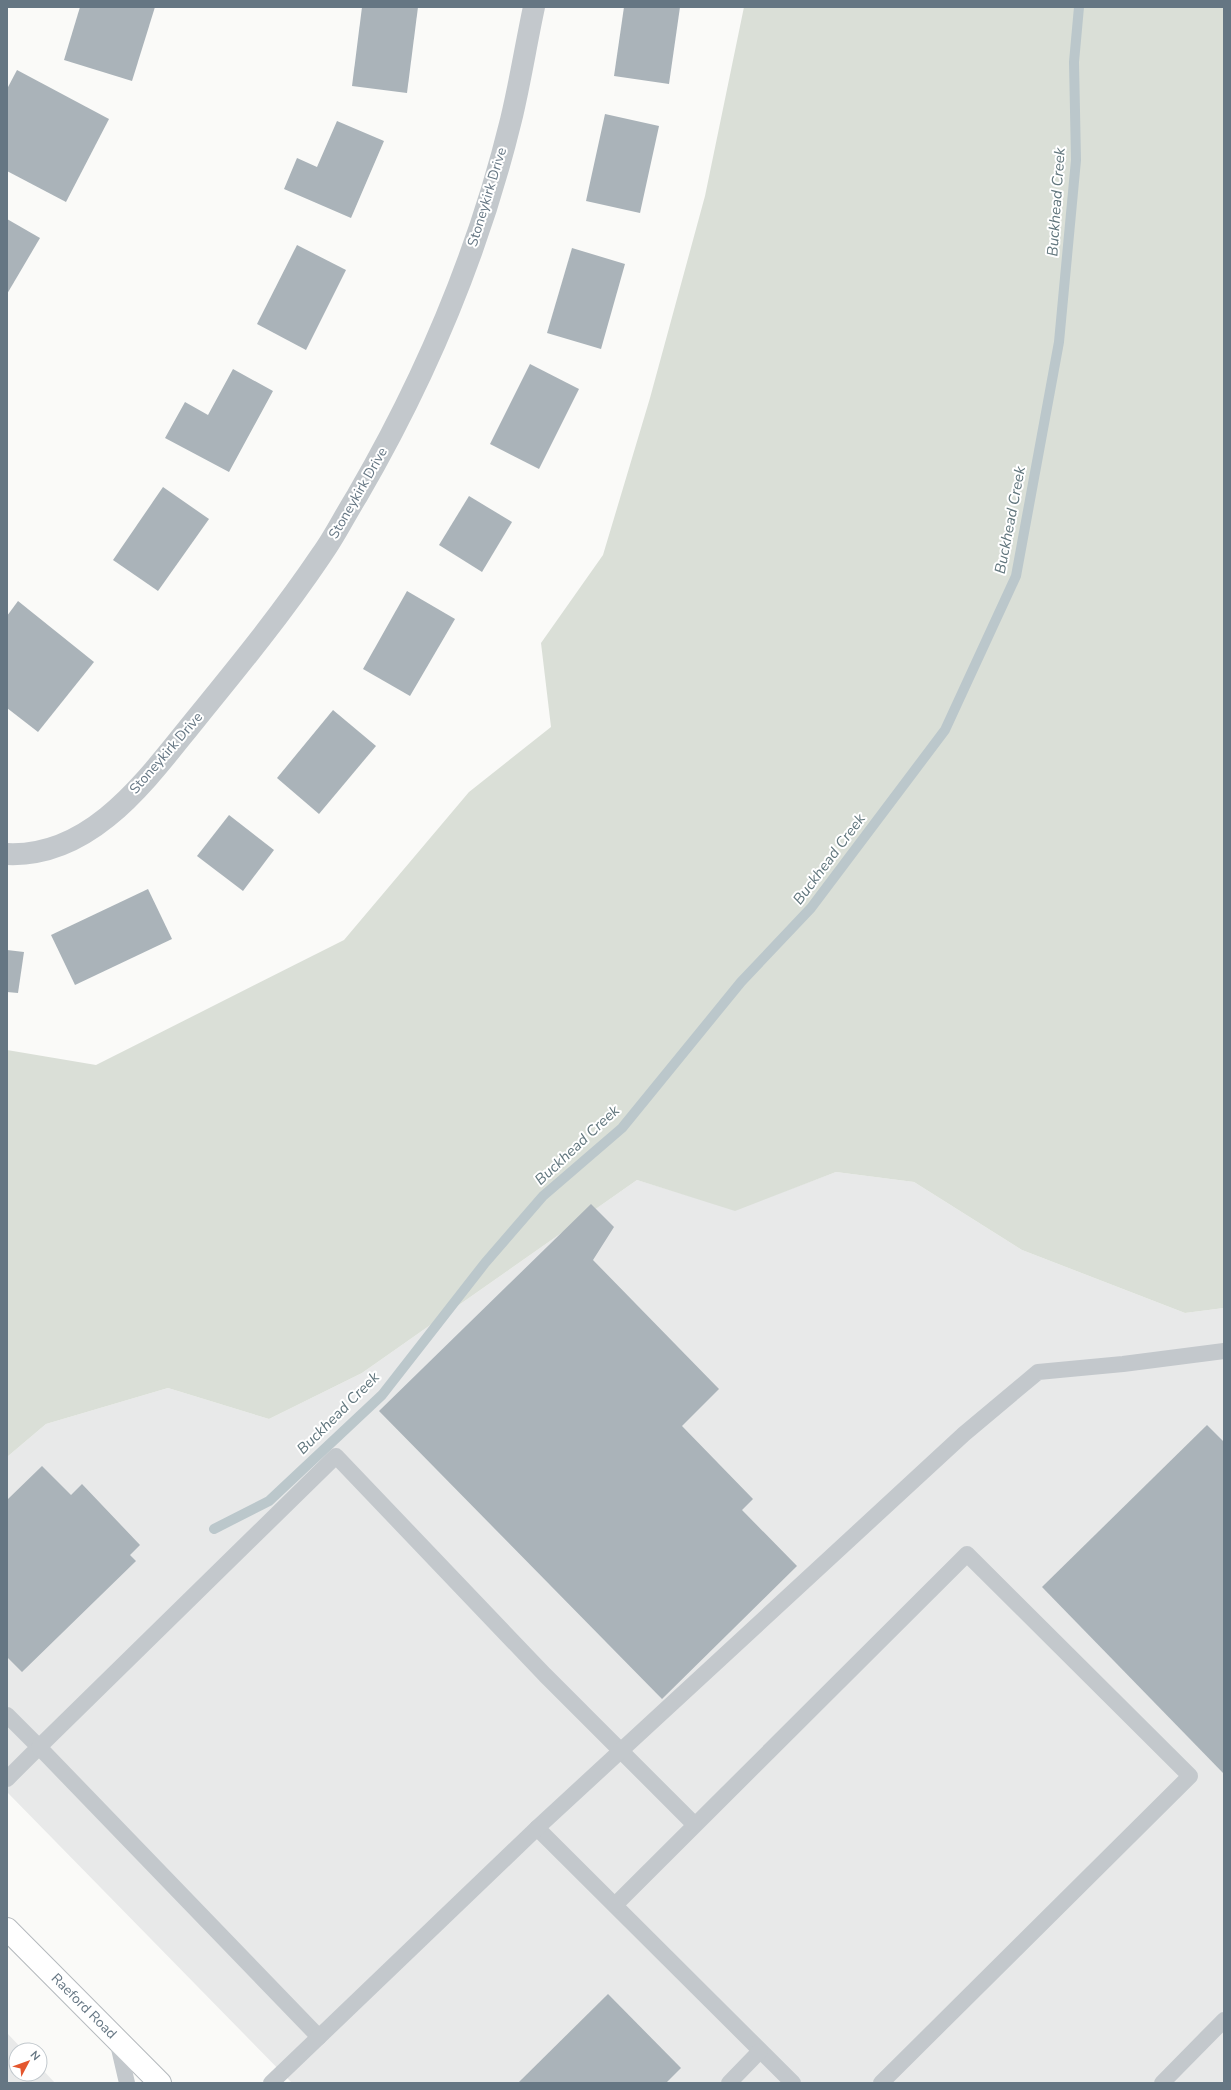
<svg xmlns="http://www.w3.org/2000/svg" width="1231" height="2090" font-family="'Nunito Sans',sans-serif">
<style>
.built{fill:#e8e9e9}
.green{fill:#dadfd7}
.lines{fill:none;stroke-linecap:round;stroke-linejoin:round}
.stream{stroke:#bbc7cb;stroke-width:10}
.building{fill:#aab3b9}
.trunk-casing{stroke:#b4b9bd;stroke-width:24}
.service{stroke:#c3c8cc;stroke-width:16}
.minor{stroke:#c3c8cc;stroke-width:22}
.trunk{stroke:#fff;stroke-width:22}
.labels{text-anchor:middle;dominant-baseline:central;stroke-width:4;stroke-linejoin:round;paint-order:stroke}
.street-label{font-size:14px;fill:#657683;stroke:#fff}
.water-label{font-size:15px;font-style:italic;fill:#60757c;stroke:#fff}
</style>
<rect width="100%" height="100%" fill="#fafaf8"/>
<g class="built">
<polygon points="836,1172 914,1182 1022,1250 1185,1313 1224,1308 1224,2083 292,2083 7,1792 7,1457 46,1424 168,1388 269,1419 362,1373 637,1180 735,1210"/>
<polygon points="7,2033 23,2050 16,2050 16,2074 40,2074 40,2067 55,2083 7,2083"/>
</g>
<polygon class="green" points="744,7 1224,7 1224,1308 1185,1313 1022,1250 914,1182 836,1172 735,1211 637,1180 362,1373 269,1419 168,1388 46,1424 7,1457 7,1050 96,1065 344,940 469,792 551,727 541,643 603,555 650,398 705,196"/>
<g class="lines">
<polyline class="stream" points="214,1529 269,1501 382,1395 485,1263 543,1196 622,1128 741,982 811,908 945,730 1016,576 1059,342 1076,160 1074,62 1079,7"/>
</g>
<g class="building">
<polygon points="80,7 155,7 132,81 64,60"/>
<polygon points="362,7 418,7 407,93 352,86"/>
<polygon points="624,7 680,7 669,84 614,76"/>
<polygon points="17,70 109,119 66,202 7,171 7,89"/>
<polygon points="605,114 659,126 640,213 586,201"/>
<polygon points="337,121 384,141 351,218 284,189 297,158 317,167"/>
<polygon points="7,219 40,238 7,294"/>
<polygon points="297,245 346,270 306,350 257,324"/>
<polygon points="572,248 625,264 601,349 547,333"/>
<polygon points="530,364 579,389 539,469 490,444"/>
<polygon points="233,369 273,391 229,472 165,438 185,402 208,415"/>
<polygon points="163,487 209,519 158,591 113,560"/>
<polygon points="469,496 512,522 482,572 439,545"/>
<polygon points="407,591 455,619 410,696 363,669"/>
<polygon points="18,601 94,662 38,732 7,708 7,616"/>
<polygon points="333,710 376,746 319,814 277,778"/>
<polygon points="229,815 274,850 243,891 197,856"/>
<polygon points="148,889 172,939 75,985 51,935"/>
<polygon points="7,950 24,952 18,993 7,992"/>
<polygon points="591,1204 614,1227 593,1260 719,1389 682,1426 753,1499 742,1510 797,1566 662,1699 379,1411"/>
<polygon points="1207,1425 1224,1442 1224,1774 1042,1587"/>
<polygon points="42,1466 71,1495 82,1484 140,1545 130,1555 136,1561 22,1672 7,1657 7,1500"/>
<polygon points="608,1994 681,2068 666,2083 518,2083"/>
</g>
<g class="lines">
<defs>
<polyline id="trunk" points="7,1929 160,2083"/>
</defs>
<use href="#trunk" class="trunk-casing"/>
<g class="service">
<polyline points="7,1715 39,1747 7,1779"/>
<polyline points="537,1828 793,2083"/>
<polyline points="615,1905 967,1554 1190,1776 881,2083"/>
<polyline points="319,2037 39,1747 336,1456 545,1675 694,1824"/>
<polyline points="117,2040 127,2083"/>
<polyline points="271,2083 537,1828 964,1434 1038,1372 1123,1364 1224,1351"/>
<polyline points="729,2083 760,2051"/>
<polyline points="1162,2083 1224,2020"/>
</g>
<path class="minor" d="M 7,854 C 92,858 147,779 195,720 C 239,666 283,612 322,554 C 335,536 345,515 357,496 C 425,379 479,251 511,120 C 520,83 526,44 534,7"/>
<use href="#trunk" class="trunk"/>
</g>
<g class="labels">
<g class="street-label">
<text transform="translate(487 197) rotate(-73)">Stoneykirk Drive</text>
<text transform="translate(358 493) rotate(-60)">Stoneykirk Drive</text>
<text transform="translate(166 753) rotate(-49)">Stoneykirk Drive</text>
<text transform="translate(84 2006) rotate(45)">Raeford Road</text>
</g>
<g class="water-label">
<text transform="translate(1056 202) rotate(-86)">Buckhead Creek</text>
<text transform="translate(1010 520) rotate(-79)">Buckhead Creek</text>
<text transform="translate(829 859) rotate(-53)">Buckhead Creek</text>
<text transform="translate(577 1145) rotate(-43)">Buckhead Creek</text>
<text transform="translate(338 1413) rotate(-45)">Buckhead Creek</text>
</g>
</g>
<rect width="1231" height="2090" fill="none" stroke="#657683" stroke-width="16"/>
<g transform="translate(28 2062) rotate(49)"><circle r="19" fill="#ffffff" stroke="#c1c8cd"/>
<path d="M0-3L7 15L0 10L-7 15Z" fill="#e4572e"/>
<text y="-6" font-size="11" font-weight="bold" text-anchor="middle" fill="#657683">N</text>
</g>
</svg>
